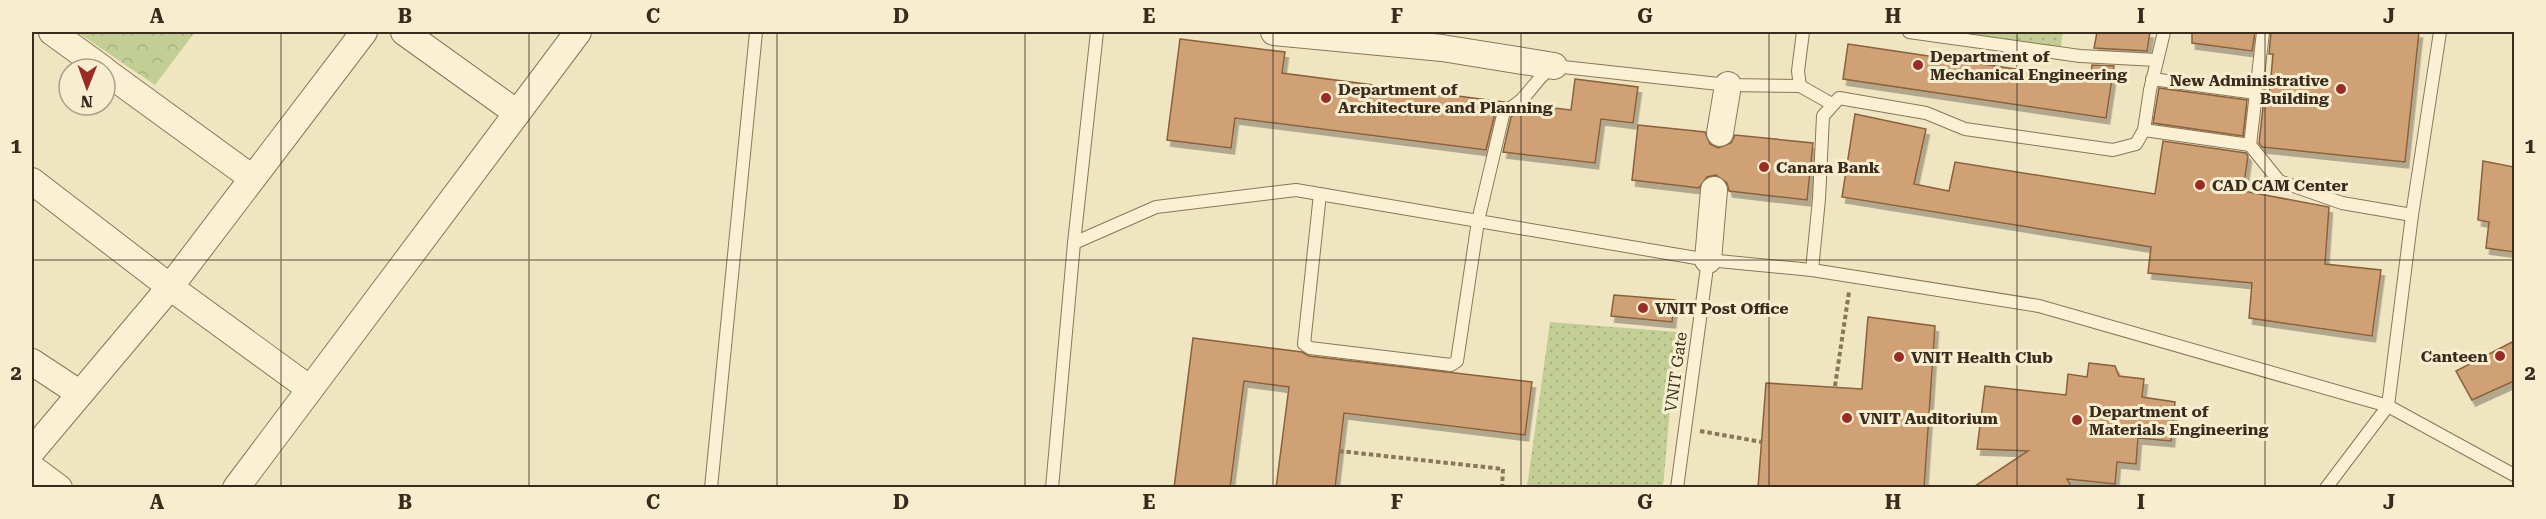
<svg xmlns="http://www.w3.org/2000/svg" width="2546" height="519" font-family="'Roboto Serif',serif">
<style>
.grass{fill:url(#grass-dots)}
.park{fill:url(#park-crowns)}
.building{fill:#cfa175;stroke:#8a603c;stroke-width:1.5;filter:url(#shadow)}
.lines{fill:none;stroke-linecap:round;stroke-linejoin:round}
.service-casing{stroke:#8a7658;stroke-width:14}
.minor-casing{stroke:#8a7658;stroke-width:28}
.path{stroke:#8a7658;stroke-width:4;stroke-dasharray:4.5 3;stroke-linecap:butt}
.service{stroke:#faf1d4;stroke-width:12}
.minor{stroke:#faf1d4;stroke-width:26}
.grid{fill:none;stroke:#392c1d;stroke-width:1.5;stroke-opacity:0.55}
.poi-dot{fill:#9b2c25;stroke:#f7eed0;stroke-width:2}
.labels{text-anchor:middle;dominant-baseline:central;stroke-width:6;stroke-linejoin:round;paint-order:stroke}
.poi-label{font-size:16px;font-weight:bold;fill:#392c1d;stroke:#f7eed0;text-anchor:start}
.street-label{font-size:16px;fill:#392c1d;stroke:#f7eed0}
.neatline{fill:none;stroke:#392c1d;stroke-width:2}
.grid-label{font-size:20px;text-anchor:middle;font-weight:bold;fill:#392c1d}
</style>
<defs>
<pattern id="grass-dots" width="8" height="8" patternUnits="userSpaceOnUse" patternTransform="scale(1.5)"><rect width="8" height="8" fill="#c3ce94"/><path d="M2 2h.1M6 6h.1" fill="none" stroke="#a8b17f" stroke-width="1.8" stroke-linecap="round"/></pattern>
<pattern id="park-crowns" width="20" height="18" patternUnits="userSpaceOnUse" patternTransform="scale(1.5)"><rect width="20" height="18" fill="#c3ce94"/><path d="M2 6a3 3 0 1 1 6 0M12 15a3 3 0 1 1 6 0" fill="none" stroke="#a8b17f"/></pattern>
<filter id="shadow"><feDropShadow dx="3.5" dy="6" stdDeviation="0" flood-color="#0004"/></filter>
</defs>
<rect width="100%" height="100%" fill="#f0e5c1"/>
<g class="grass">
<polygon points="1961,32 2063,32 2060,49"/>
<polygon points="1550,322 1677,332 1663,487 1527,487"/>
</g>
<polygon class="park" points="77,32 195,32 155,85"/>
<g class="building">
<polygon points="2097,32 2150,32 2147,51 2094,48"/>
<polygon points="2192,32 2255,32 2252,51 2192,43"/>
<polygon points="2271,32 2419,32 2405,162 2262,147 2259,143 2264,98 2269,99 2273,54 2269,54"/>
<polygon points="1180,39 1285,52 1282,73 1504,102 1496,109 1486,150 1235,118 1231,148 1167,140"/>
<polygon points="1848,44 2090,80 2092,65 2114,66 2106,118 1843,79"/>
<polygon points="1575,79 1638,87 1633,123 1601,119 1595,163 1503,152 1511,117 1528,105 1571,110"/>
<polygon points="2159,88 2247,100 2243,136 2153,123"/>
<polygon points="1855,114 1926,129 1914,184 1949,191 1955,162 2155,194 2163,141 2246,153 2248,156 2243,191 2329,207 2325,264 2381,270 2372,336 2249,318 2252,283 2148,273 2151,247 1842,197"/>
<polygon points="1638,125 1705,132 1710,144 1718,148 1731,143 1735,135 1813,143 1807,200 1729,191 1727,183 1716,175 1707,177 1699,188 1632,180"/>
<polygon points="2483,161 2514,167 2514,252 2486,248 2489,222 2478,220"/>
<polygon points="1614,295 1675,300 1672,322 1611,316"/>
<polygon points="1868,317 1935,326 1924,488 1758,488 1766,383 1862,389"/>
<polygon points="1193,338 1302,352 1309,356 1532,382 1525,435 1344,413 1335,488 1276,488 1289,387 1244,381 1230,488 1174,488"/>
<polygon points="2514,341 2514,381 2472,400 2456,371"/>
<polygon points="2089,363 2115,366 2119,376 2144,379 2142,397 2175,402 2171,441 2138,438 2136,464 2117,462 2115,484 2067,479 2072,488 1972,488 2028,451 1977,449 1985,386 2066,395 2068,374 2087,377"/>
</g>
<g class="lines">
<defs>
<g id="service">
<polyline points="1803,32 1798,71 1800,86 1832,104"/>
<polyline points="1909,32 2080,56 2157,60"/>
<polyline points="2263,32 2250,145 2279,181 2342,203 2412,215"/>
<polyline points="2152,79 2256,93"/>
<polyline points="2144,130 2250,145"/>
<path d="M 1320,194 L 1304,344 L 1310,348 L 1451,365 L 1457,361 L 1478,221 L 1504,111 C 1530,100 1532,80 1554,66 L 1728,85 L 1800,86"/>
<polyline points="1074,243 1156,207 1296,190 1708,260 1812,270 2039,306 2388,406 2514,475"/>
<polyline points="1812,270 1819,199 1823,116 1839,98 1926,113 1965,129 2113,150 2136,144 2144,130 2150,90 2164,32"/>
<polyline points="711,488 756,32"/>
<polyline points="1052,488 1074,243 1097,32"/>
<polyline points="1677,488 1708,260"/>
<polyline points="2326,488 2388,406 2412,215 2440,32"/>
</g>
<g id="minor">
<polyline points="52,32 103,69"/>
<polyline points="404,32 517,113"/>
<polyline points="1274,32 1442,48 1554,66"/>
<polyline points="105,71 252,178"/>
<polyline points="1720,133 1728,85"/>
<polyline points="32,181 170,287 310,389"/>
<polyline points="1708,260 1714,190"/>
<polyline points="32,362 79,393"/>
<polyline points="32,451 170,287 364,32"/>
<polyline points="32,468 59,488"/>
<polyline points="236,488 578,32"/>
</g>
</defs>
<use href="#service" class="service-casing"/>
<use href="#minor" class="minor-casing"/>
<g class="path">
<polyline points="1835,386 1849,292"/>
<polyline points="1700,431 1762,442"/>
<polyline points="1339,451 1503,469 1502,488"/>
</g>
<use href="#service" class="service"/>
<use href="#minor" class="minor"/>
</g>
<path class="grid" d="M 281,32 L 281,488M 529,32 L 529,488M 777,32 L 777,488M 1025,32 L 1025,488M 1273,32 L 1273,488M 1521,32 L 1521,488M 1769,32 L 1769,488M 2017,32 L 2017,488M 2265,32 L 2265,488M 32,260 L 2514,260"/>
<g class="poi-dot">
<circle cx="1918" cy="65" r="6"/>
<circle cx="2341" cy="89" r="6"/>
<circle cx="1326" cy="98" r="6"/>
<circle cx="1764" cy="167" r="6"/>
<circle cx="2200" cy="185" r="6"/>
<circle cx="1643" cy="308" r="6"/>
<circle cx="2500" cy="356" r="6"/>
<circle cx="1899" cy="357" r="6"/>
<circle cx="1847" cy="418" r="6"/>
<circle cx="2077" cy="420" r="6"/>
</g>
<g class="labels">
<g class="poi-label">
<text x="1930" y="56">Department of<tspan x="1930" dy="18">Mechanical Engineering</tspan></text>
<text x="2329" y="80" text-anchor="end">New Administrative<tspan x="2329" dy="18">Building</tspan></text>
<text x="1338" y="89">Department of<tspan x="1338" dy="18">Architecture and Planning</tspan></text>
<text x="1776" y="167">Canara Bank</text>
<text x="2212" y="185">CAD CAM Center</text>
<text x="1655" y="308">VNIT Post Office</text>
<text x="2488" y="356" text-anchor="end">Canteen</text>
<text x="1911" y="357">VNIT Health Club</text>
<text x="2089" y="411">Department of<tspan x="2089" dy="18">Materials Engineering</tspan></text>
<text x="1859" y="418">VNIT Auditorium</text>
</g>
<g class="street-label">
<text transform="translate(1676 372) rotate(-82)">VNIT Gate</text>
</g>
</g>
<rect width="2546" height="519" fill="none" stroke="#f7eed0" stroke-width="66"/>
<g transform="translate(87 87) rotate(181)"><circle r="28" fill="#f7eed0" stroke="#aba088" stroke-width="1.5"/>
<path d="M0-4.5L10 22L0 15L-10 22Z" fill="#9b2c25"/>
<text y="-9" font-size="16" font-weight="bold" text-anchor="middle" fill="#392c1d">N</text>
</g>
<rect x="33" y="33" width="2480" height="453" class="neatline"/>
<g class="grid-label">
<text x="157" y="23">A</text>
<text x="405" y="23">B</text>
<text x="653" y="23">C</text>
<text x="901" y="23">D</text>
<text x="1149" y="23">E</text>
<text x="1397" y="23">F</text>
<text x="1645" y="23">G</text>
<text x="1893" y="23">H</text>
<text x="2141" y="23">I</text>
<text x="2389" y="23">J</text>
<text x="16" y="153">1</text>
<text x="2530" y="153">1</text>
<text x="16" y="380">2</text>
<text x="2530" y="380">2</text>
<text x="157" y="509">A</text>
<text x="405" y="509">B</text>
<text x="653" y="509">C</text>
<text x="901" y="509">D</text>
<text x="1149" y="509">E</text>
<text x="1397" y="509">F</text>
<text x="1645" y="509">G</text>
<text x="1893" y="509">H</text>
<text x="2141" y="509">I</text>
<text x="2389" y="509">J</text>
</g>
</svg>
